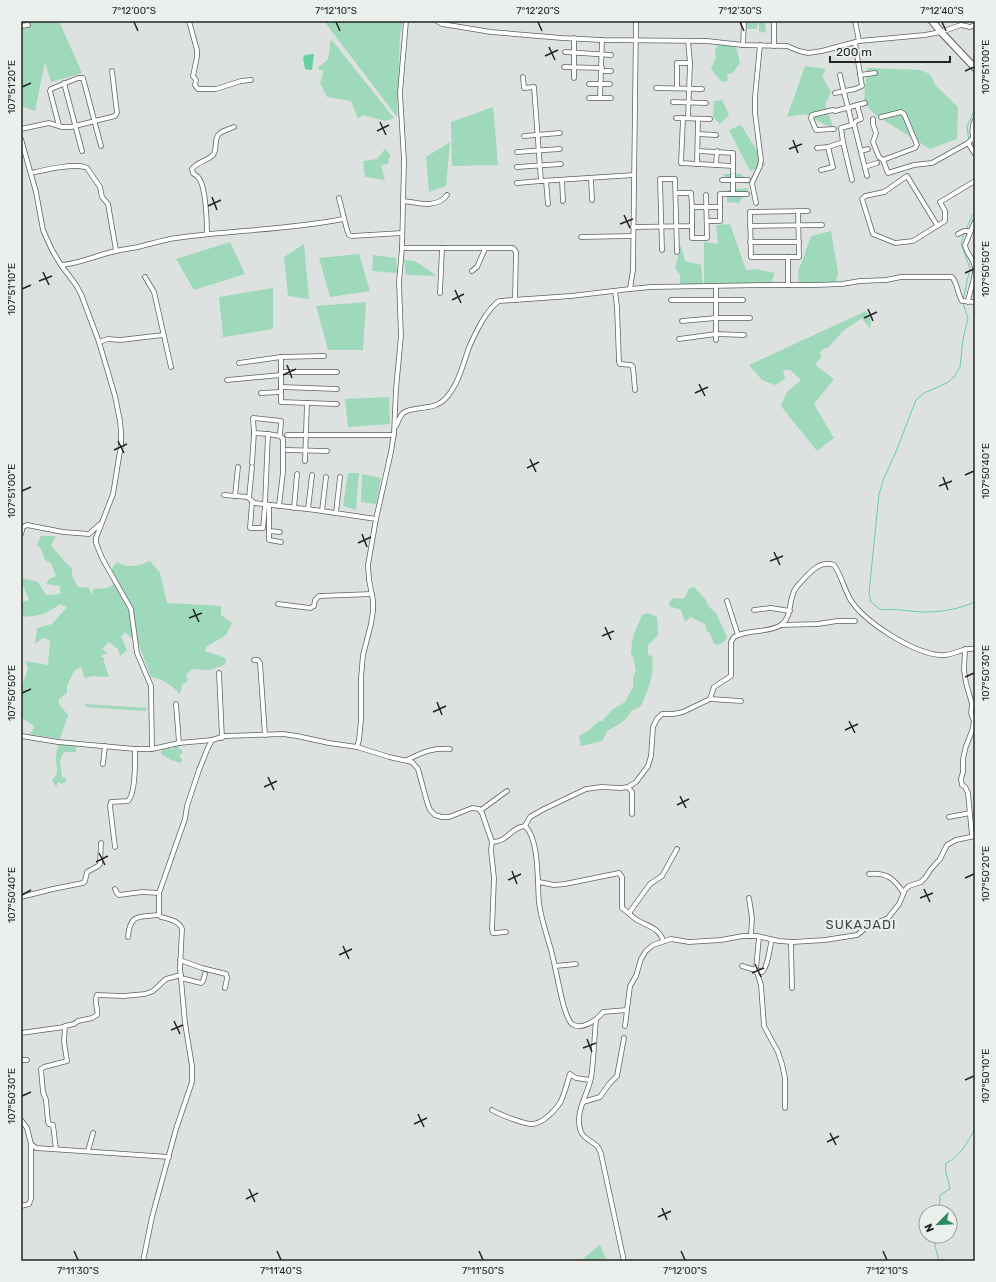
<svg xmlns="http://www.w3.org/2000/svg" width="996" height="1282" font-family="Rubik,sans-serif">
<style>
.green{fill:#9ed9bb}
.water{fill:#67cfa0}
.lines{fill:none;stroke-linecap:round;stroke-linejoin:round}
.stream{stroke:#67cfa0;stroke-width:1}
.minor-casing{stroke:#5e6360;stroke-width:5.5}
.secondary-casing{stroke:#5e6360;stroke-width:8}
.minor{stroke:#fff;stroke-width:4}
.secondary{stroke:#fff;stroke-width:6}
.ticks{fill:none;stroke:#232423;stroke-width:1.5}
.labels{text-anchor:middle;dominant-baseline:central;stroke-width:4;stroke-linejoin:round;paint-order:stroke}
.quarter-label{font-size:13px;letter-spacing:1px;fill:#424744;stroke:#ebf0ed}
.neatline{fill:none;stroke:#232423;stroke-width:1.5}
.ticks-label{font-size:10px;text-anchor:middle;fill:#232423}
</style>
<rect width="100%" height="100%" fill="#dde2e0"/>
<g class="green">
<polygon points="22,21 59,21 82,73 51,82 45,62 35,111 21,106 21,24"/>
<polygon points="324,21 403,21 400,35 397,117"/>
<polygon points="746,21 758,21 757,29 746,29"/>
<polygon points="759,21 765,21 766,33 759,31"/>
<polygon points="331,39 394,118 385,121 363,115 358,119 351,101 327,97 320,83 324,71 317,69 328,59"/>
<path d="M 718,45 C 725,46 729,45 736,47 L 740,62 L 733,73 L 727,74 L 728,81 L 722,82 L 711,69 L 716,57 L 715,49 Z"/>
<polygon points="805,66 826,69 822,76 831,92 825,105 834,129 805,114 787,117"/>
<polygon points="867,68 920,70 930,74 935,85 958,107 957,139 930,149 874,114 864,102"/>
<polygon points="722,100 729,115 720,124 713,117 714,101"/>
<polygon points="493,107 498,165 452,166 451,122"/>
<polygon points="741,125 766,165 750,171 729,130"/>
<polygon points="450,142 446,186 429,192 426,157"/>
<polygon points="385,149 390,155 388,164 381,165 385,180 365,177 363,161 377,159"/>
<polygon points="723,174 741,174 749,184 726,179"/>
<polygon points="749,188 739,203 727,202 727,190"/>
<polygon points="730,224 746,270 756,269 775,273 770,285 704,286 704,242 718,244 716,225"/>
<polygon points="831,231 838,273 835,284 799,285 798,272 811,236"/>
<polygon points="230,242 245,274 194,290 176,259"/>
<polygon points="304,244 309,299 288,296 284,257"/>
<polygon points="681,245 685,261 701,265 703,285 680,286 680,275 675,268"/>
<polygon points="359,254 370,291 330,297 319,258"/>
<polygon points="373,255 396,258 397,273 372,271"/>
<polygon points="404,260 415,261 437,276 406,275"/>
<polygon points="273,288 273,329 218,338 223,336 219,297"/>
<polygon points="366,302 363,350 328,350 316,306"/>
<polygon points="866,311 871,320 870,329 862,318 843,331 828,348 824,348 820,353 821,357 815,365 834,379 814,404 834,438 817,451 781,406 787,392 801,380 790,370 783,370 785,379 775,385 762,380 749,365"/>
<polygon points="389,397 390,424 348,427 345,399"/>
<polygon points="348,473 359,473 356,510 343,506"/>
<polygon points="362,474 381,478 376,504 361,502"/>
<path d="M 41,536 L 56,536 L 51,545 L 67,564 L 72,568 L 72,576 L 78,587 L 89,588 L 92,595 L 93,589 L 106,588 L 113,585 L 112,568 L 117,562 C 128,569 138,566 150,561 L 160,573 L 167,603 L 221,606 L 221,615 L 232,623 L 226,635 L 206,647 L 205,651 L 226,658 L 225,665 L 209,670 L 192,669 L 186,675 L 188,681 L 182,685 L 180,694 C 171,685 164,679 151,677 L 139,645 L 125,632 L 121,637 L 127,650 L 120,656 L 118,649 L 109,642 L 102,649 L 107,653 L 100,656 L 104,658 L 104,662 L 109,677 L 92,676 L 85,678 L 81,667 L 74,671 L 67,686 L 67,693 L 59,699 L 59,704 L 68,715 L 60,739 L 28,734 L 32,732 L 34,726 L 21,717 L 21,688 L 28,669 L 25,661 L 48,665 L 50,640 L 43,638 L 35,644 L 37,628 L 52,624 L 67,607 L 60,604 C 44,615 40,616 21,617 L 21,602 L 29,600 L 23,585 L 21,585 L 21,578 L 38,582 L 46,595 L 60,594 L 60,586 L 46,584 L 49,579 L 56,576 L 51,563 L 45,560 L 41,549 L 37,545 Z"/>
<polygon points="694,587 706,600 708,606 716,613 727,637 725,641 718,645 714,644 710,633 707,632 705,624 690,617 689,619 685,622 681,610 669,606 669,603 673,598 683,599 687,594 688,589"/>
<path d="M 647,613 L 657,617 L 658,635 L 648,645 L 648,655 L 652,656 C 655,675 648,689 641,706 L 631,711 C 629,719 615,727 607,731 L 603,740 C 596,743 589,744 581,746 L 579,736 L 588,731 L 599,721 L 602,721 L 613,709 L 625,702 L 633,687 L 633,677 L 636,671 L 634,660 L 631,653 L 632,642 L 634,634 L 642,615 Z"/>
<polygon points="85,704 148,708 145,711 86,707"/>
<path d="M 59,743 L 76,746 L 76,752 L 64,752 L 60,760 L 62,777 L 66,778 L 66,782 L 61,784 L 58,782 L 56,787 L 52,780 C 61,771 55,767 56,757 C 56,752 58,748 59,743 Z"/>
<polygon points="179,745 178,749 181,749 183,753 179,755 182,760 181,763 171,760 161,754 162,750 170,748 173,750 174,746"/>
<polygon points="600,1245 607,1261 580,1261"/>
</g>
<polygon class="water" points="314,54 312,70 305,69 303,58 305,55"/>
<g class="lines">
<g class="stream">
<polyline points="969,140 967,127 975,109"/>
<path d="M 966,230 C 969,224 971,216 975,211"/>
<polyline points="963,300 970,268 961,244 964,232"/>
<path d="M 963,303 L 968,318 L 963,339 L 960,367 L 954,377 L 947,383 L 924,393 L 916,400 L 895,454 L 884,478 L 879,494 L 869,593 L 871,602 L 881,610 C 896,608 910,612 925,612 C 943,612 959,609 975,602"/>
<path d="M 939,1212 L 940,1195 L 950,1189 C 949,1181 944,1172 946,1163 C 960,1157 968,1142 975,1128"/>
<polyline points="936,1236 935,1246 939,1261"/>
</g>
<defs>
<g id="minor">
<polyline points="189,21 197,50 197,57 193,76 196,80 195,85 198,89 216,89 241,81 251,80"/>
<polyline points="437,21 442,24 491,32 562,38 602,40 707,41 743,45 787,46 799,51 808,53 822,51 859,41 925,35 941,32 961,25 970,27 975,25"/>
<polyline points="855,21 859,41"/>
<polyline points="21,26 28,25"/>
<polyline points="688,41 690,63 688,118"/>
<polyline points="743,45 744,21"/>
<polyline points="774,46 774,21"/>
<polyline points="565,52 611,55"/>
<polyline points="564,67 602,68"/>
<polyline points="602,71 611,71"/>
<path d="M 840,75 C 843,92 849,108 852,125 L 841,128 L 843,142 L 852,180"/>
<polyline points="860,75 875,73"/>
<polyline points="523,77 524,88 534,87 541,181 634,175"/>
<polyline points="574,78 574,38"/>
<polyline points="64,83 82,151"/>
<polyline points="589,84 610,84"/>
<polyline points="656,88 702,89"/>
<polyline points="677,88 677,63 690,63"/>
<polyline points="835,93 855,89 862,86 855,43"/>
<polyline points="589,98 600,98 602,40"/>
<polyline points="600,98 611,98"/>
<polyline points="673,102 706,103"/>
<polyline points="881,117 901,112 904,114 917,145 915,148 883,160"/>
<polyline points="676,118 710,119"/>
<polyline points="683,118 681,163 733,166"/>
<polyline points="873,119 873,124 876,133 873,142 879,157 883,160 888,173 914,165 932,163 968,143 973,138"/>
<path d="M 975,120 C 971,128 971,134 975,142"/>
<polyline points="852,124 854,124 856,121 861,119 857,105"/>
<polyline points="854,124 867,176"/>
<polyline points="59,126 50,91 51,89 78,78 83,78 101,146"/>
<polyline points="21,129 49,123 62,127 71,127 115,116 117,113 112,71"/>
<polyline points="834,129 816,130 811,118 812,115 833,110 835,111 865,103"/>
<polyline points="698,134 716,135"/>
<polyline points="524,136 560,133"/>
<polyline points="21,139 36,192 43,230 52,250 61,265 76,285 81,294 99,342 115,396 120,421 121,432 121,445 113,494 96,538 96,543 102,558 131,609 137,653 151,686 152,749"/>
<polyline points="968,143 975,154"/>
<polyline points="817,148 828,147 843,142"/>
<polyline points="698,151 733,153 733,172"/>
<polyline points="861,151 868,149"/>
<polyline points="517,152 560,149"/>
<polyline points="697,164 698,119"/>
<polyline points="716,165 717,151"/>
<polyline points="517,167 561,164"/>
<polyline points="865,167 877,163"/>
<polyline points="821,170 833,167 828,147"/>
<path d="M 31,173 C 44,170 76,162 87,168 L 100,187 L 102,197 L 108,204 L 116,250"/>
<polyline points="733,175 733,194"/>
<polyline points="591,178 592,200"/>
<polyline points="562,180 563,201"/>
<polyline points="722,180 748,180"/>
<polyline points="546,181 548,204"/>
<polyline points="517,183 541,181"/>
<polyline points="676,193 691,193 692,207"/>
<polyline points="339,198 347,230 349,235 352,236 402,233"/>
<path d="M 404,201 C 418,203 437,209 447,195"/>
<polyline points="756,203 752,183 760,166 761,160 755,113 755,97 760,45"/>
<polyline points="720,207 720,194 747,194"/>
<polyline points="798,211 799,257 751,257 750,212 808,211"/>
<polyline points="937,225 907,176 884,192 865,196 862,199 873,234 895,243 913,241 945,221 945,211 940,202 975,181"/>
<polyline points="692,226 692,238 707,238 706,195"/>
<polyline points="750,226 822,225"/>
<polyline points="633,227 692,226 692,207 720,207 720,221 707,221"/>
<path d="M 207,234 C 207,223 206,185 198,177 C 197,176 194,174 193,173 L 192,169 C 197,162 207,161 213,155 C 218,149 213,140 219,134 C 222,131 229,129 234,127"/>
<polyline points="958,234 964,231 970,231"/>
<polyline points="581,237 633,236"/>
<polyline points="750,242 799,242"/>
<polyline points="402,248 513,248 516,252 515,300"/>
<polyline points="662,250 660,179 675,179 677,252"/>
<polyline points="788,257 788,285"/>
<path d="M 61,265 C 77,264 92,257 108,253 C 118,250 128,249 138,247 C 151,244 163,240 176,238 C 232,230 288,230 343,219"/>
<polyline points="472,271 477,267 485,249"/>
<polyline points="145,277 154,292 171,367"/>
<polyline points="716,286 716,340"/>
<path d="M 630,289 L 651,287 L 770,285 L 816,285 L 842,284 L 860,281 L 886,280 L 901,277 L 952,277 C 958,284 957,293 962,301 L 975,302"/>
<polyline points="615,291 617,307 619,362 620,364 631,365 633,367 635,390"/>
<polyline points="440,293 442,248"/>
<polyline points="671,300 743,300"/>
<path d="M 968,302 C 969,292 976,277 975,268 C 974,259 966,253 965,245 L 975,221"/>
<polyline points="682,321 716,318 750,318"/>
<polyline points="679,339 716,334 744,335"/>
<polyline points="99,342 108,339 120,340 163,335"/>
<polyline points="281,357 281,402 337,404"/>
<polyline points="239,363 281,357 324,356"/>
<polyline points="281,372 337,372"/>
<polyline points="227,380 281,375"/>
<polyline points="281,387 337,389"/>
<polyline points="261,393 281,392"/>
<path d="M 396,426 C 398,422 400,416 403,413 C 413,405 434,412 446,398 C 460,382 463,363 470,345 C 475,334 480,324 486,315 C 490,310 494,304 499,301 L 571,296 L 630,289 L 633,270 L 636,21"/>
<polyline points="254,433 253,418 281,421 280,436"/>
<polyline points="287,435 394,435"/>
<polyline points="287,450 327,451"/>
<polyline points="305,461 307,403"/>
<polyline points="252,463 254,433 268,434"/>
<polyline points="224,495 248,497 254,503 315,510 376,519"/>
<polyline points="235,496 238,467"/>
<polyline points="249,498 252,467"/>
<polyline points="252,502 250,528 263,528 265,506"/>
<polyline points="265,504 268,434 280,436 283,439 283,472 279,506"/>
<polyline points="269,505 269,540 281,542"/>
<polyline points="294,508 297,474"/>
<polyline points="308,509 312,475"/>
<polyline points="322,511 326,477"/>
<polyline points="336,513 340,477"/>
<polyline points="269,531 280,532"/>
<polyline points="21,534 23,527 27,525 63,532 89,534 100,524"/>
<polyline points="727,601 738,635"/>
<polyline points="278,604 310,608 314,606 315,600 319,596 372,594"/>
<polyline points="754,610 771,608 790,611"/>
<polyline points="781,625 818,624 837,621 855,621"/>
<polyline points="965,649 964,670 966,683 972,704 971,713 974,721 972,731 966,746 963,759 963,772 961,779 962,785 965,787 968,793 972,836"/>
<polyline points="254,660 258,660 260,663 265,735"/>
<polyline points="219,673 222,738"/>
<polyline points="710,699 741,701"/>
<polyline points="176,704 179,743"/>
<path d="M 21,736 L 58,742 L 135,749 L 152,749 L 179,743 L 212,740 L 225,736 L 283,734 L 297,736 L 329,743 L 357,747 L 389,757 L 412,762 L 418,769 L 427,802 L 430,810 L 435,815 L 442,817 L 449,817 L 472,808 L 479,809 L 482,813 L 492,842 C 508,842 511,827 525,826 C 540,840 537,883 539,903 C 541,919 547,935 551,950 C 556,969 559,989 564,1007 C 566,1012 568,1021 572,1024 C 582,1031 598,1019 603,1012 L 627,1010 L 630,986 L 636,976 L 641,959 L 646,951 L 653,945 L 671,939 L 689,942 L 721,940 L 743,936 L 757,936 L 779,941 L 793,942 L 825,940 L 857,935 L 867,927 L 888,918 L 899,904 L 905,890 L 909,886 L 921,882 L 925,878 L 931,869 L 940,859 L 947,845 L 956,840 L 975,836"/>
<polyline points="357,747 359,740 361,720 361,678 363,655 371,624 373,611 373,600 369,580 368,565 376,519 391,452 394,433 396,389 401,336 399,282 402,248 404,160 400,93 406,21"/>
<path d="M 407,760 C 423,752 431,748 450,749"/>
<polyline points="103,764 105,746"/>
<polyline points="628,787 632,792 632,814"/>
<polyline points="481,810 507,791"/>
<polyline points="949,817 970,813"/>
<path d="M 525,826 L 530,817 L 544,809 L 586,789 L 601,787 L 621,788 L 628,787 L 636,782 L 648,766 L 651,756 L 653,727 L 657,719 L 662,714 L 673,714 L 683,712 L 710,699 L 714,687 L 731,676 L 731,642 L 734,637 C 748,629 770,633 781,625 C 791,618 789,604 793,594 C 794,590 798,585 801,582 C 810,572 820,560 834,565 C 841,575 844,588 850,599 C 864,622 912,652 939,655 C 952,657 962,647 975,649"/>
<polyline points="492,842 491,850 494,878 492,929 493,933 495,933 506,932"/>
<path d="M 115,847 L 110,806 L 111,802 L 128,801 C 136,793 135,761 135,749"/>
<path d="M 869,874 C 887,872 894,879 903,892"/>
<path d="M 539,882 L 554,885 L 565,884 L 619,873 L 622,877 L 622,908 C 628,912 632,917 637,920 C 647,926 660,928 663,941"/>
<polyline points="115,889 117,893 119,895 142,892 159,893"/>
<polyline points="21,897 53,889 83,883 85,881 87,872 98,866 100,864 101,843"/>
<polyline points="749,898 752,918 751,936"/>
<polyline points="629,913 650,884 662,876 677,849"/>
<path d="M 128,937 C 130,913 139,917 159,915"/>
<polyline points="759,937 756,969 761,985 764,1026 778,1052 782,1064 785,1078 785,1108"/>
<polyline points="791,942 792,988"/>
<polyline points="180,960 202,968 226,974 227,978 225,988"/>
<polyline points="555,966 576,964"/>
<path d="M 742,966 L 762,972 L 763,971 C 769,963 769,949 772,940"/>
<polyline points="181,978 201,983 203,981 205,974"/>
<path d="M 596,1020 C 594,1040 594,1059 591,1078 C 587,1097 574,1112 581,1132 C 584,1139 592,1141 597,1146 C 599,1148 600,1151 601,1154 L 624,1261"/>
<polyline points="625,1026 627,1010"/>
<polyline points="21,1033 64,1027"/>
<polyline points="21,1060 27,1060"/>
<polyline points="583,1102 600,1097 609,1084 617,1076 624,1038"/>
<path d="M 492,1110 C 498,1114 526,1125 533,1124 C 543,1123 556,1110 561,1101 C 565,1092 567,1083 570,1074 L 576,1078 L 590,1080"/>
<polyline points="21,1120 27,1128 31,1144 36,1148 169,1157"/>
<path d="M 56,1149 L 53,1125 L 49,1124 L 48,1122 L 46,1100 L 43,1092 L 41,1069 L 44,1067 L 67,1061 L 64,1042 L 65,1026 L 74,1024 L 78,1021 L 92,1018 L 97,1015 C 99,1009 93,1001 97,995 L 124,996 L 145,994 L 153,991 L 166,979 L 181,975"/>
<polyline points="88,1151 93,1133"/>
<polyline points="21,1206 29,1204 31,1199 31,1144"/>
<path d="M 143,1261 L 152,1217 L 176,1129 L 192,1082 L 192,1066 L 185,1023 L 180,968 L 182,929 C 179,921 169,919 161,917 L 159,915 L 159,893 L 185,819 L 187,806 L 199,770 L 207,750 L 212,740"/>
</g>
<polyline id="secondary" points="932,21 941,32 975,68"/>
</defs>
<use href="#minor" class="minor-casing"/>
<use href="#secondary" class="secondary-casing"/>
<use href="#minor" class="minor"/>
<use href="#secondary" class="secondary"/>
</g>
<path class="ticks" d="M 134,22 L 138,31M 336,22 L 340,31M 538,22 L 542,31M 740,22 L 744,31M 942,22 L 946,31M 549,47 L 555,60M 545,56 L 558,50M 965,71 L 974,67M 22,87 L 31,83M 380,122 L 386,135M 377,131 L 389,125M 793,140 L 798,153M 789,149 L 802,144M 212,197 L 217,210M 208,206 L 221,200M 624,215 L 630,228M 620,224 L 633,219M 43,272 L 49,285M 965,273 L 974,269M 39,281 L 52,276M 22,289 L 31,285M 455,290 L 461,303M 452,300 L 464,294M 868,309 L 873,321M 864,318 L 877,312M 287,365 L 292,378M 283,375 L 296,369M 699,384 L 705,396M 695,393 L 708,387M 118,441 L 124,453M 114,450 L 127,444M 530,459 L 536,472M 527,468 L 539,462M 965,475 L 974,471M 943,477 L 948,490M 939,486 L 952,481M 22,491 L 31,487M 362,534 L 367,547M 358,543 L 371,537M 774,552 L 780,565M 770,561 L 783,556M 193,609 L 199,622M 189,618 L 202,613M 605,627 L 611,640M 602,636 L 614,631M 965,677 L 974,673M 22,693 L 31,689M 437,702 L 442,715M 433,712 L 446,706M 849,721 L 855,733M 845,730 L 858,724M 268,777 L 274,790M 264,787 L 277,781M 680,796 L 686,808M 677,805 L 689,799M 99,853 L 105,865M 96,862 L 108,856M 512,871 L 517,884M 965,878 L 974,874M 508,880 L 521,874M 924,889 L 930,902M 22,895 L 31,890M 920,898 L 933,893M 343,946 L 349,959M 339,955 L 352,949M 755,964 L 761,977M 752,973 L 764,968M 174,1021 L 180,1034M 171,1030 L 183,1025M 587,1039 L 592,1052M 583,1048 L 596,1043M 965,1080 L 974,1076M 22,1096 L 31,1092M 418,1114 L 424,1127M 414,1124 L 427,1118M 830,1133 L 836,1145M 827,1142 L 839,1136M 249,1189 L 255,1202M 246,1199 L 258,1193M 662,1208 L 667,1220M 658,1217 L 671,1211M 74,1251 L 78,1260M 277,1251 L 281,1260M 479,1251 L 483,1260M 681,1251 L 685,1260M 883,1251 L 887,1260"/>
<g class="labels">
<g class="quarter-label">
<text x="861" y="924">SUKAJADI</text>
</g>
</g>
<rect width="996" height="1282" fill="none" stroke="#ebf0ed" stroke-width="44"/>
<g transform="translate(938 1224) rotate(246)"><circle r="19" fill="#ebf0ed" stroke="#9b9e9c"/>
<path d="M0-3L7 15L0 10L-7 15Z" fill="#2b8b64"/>
<text y="-6" font-size="11" font-weight="bold" text-anchor="middle" fill="#232423">N</text>
</g>
<path d="M830 56v6h120v-6" fill="none" stroke="#232423" stroke-width="2"/>
<text x="836" y="56" font-size="12" fill="#232423" stroke="#ebf0ed" stroke-width="3" paint-order="stroke">200 m</text>
<rect x="22" y="22" width="952" height="1238" class="neatline"/>
<g class="ticks-label">
<text x="134" y="14">7°12'00"S</text>
<text x="336" y="14">7°12'10"S</text>
<text x="538" y="14">7°12'20"S</text>
<text x="740" y="14">7°12'30"S</text>
<text x="942" y="14">7°12'40"S</text>
<text transform="translate(985 67) rotate(-90)" y="4">107°51'00"E</text>
<text transform="translate(11 87) rotate(-90)" y="4">107°51'20"E</text>
<text transform="translate(985 269) rotate(-90)" y="4">107°50'50"E</text>
<text transform="translate(11 289) rotate(-90)" y="4">107°51'10"E</text>
<text transform="translate(985 471) rotate(-90)" y="4">107°50'40"E</text>
<text transform="translate(11 491) rotate(-90)" y="4">107°51'00"E</text>
<text transform="translate(985 673) rotate(-90)" y="4">107°50'30"E</text>
<text transform="translate(11 693) rotate(-90)" y="4">107°50'50"E</text>
<text transform="translate(985 874) rotate(-90)" y="4">107°50'20"E</text>
<text transform="translate(11 895) rotate(-90)" y="4">107°50'40"E</text>
<text transform="translate(985 1076) rotate(-90)" y="4">107°50'10"E</text>
<text transform="translate(11 1096) rotate(-90)" y="4">107°50'30"E</text>
<text x="78" y="1274">7°11'30"S</text>
<text x="281" y="1274">7°11'40"S</text>
<text x="483" y="1274">7°11'50"S</text>
<text x="685" y="1274">7°12'00"S</text>
<text x="887" y="1274">7°12'10"S</text>
</g>
</svg>
